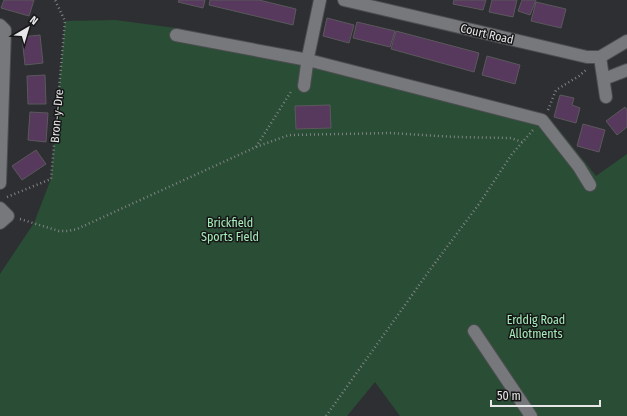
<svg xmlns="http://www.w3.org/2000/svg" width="627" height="416" font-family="'Fira Sans Condensed',sans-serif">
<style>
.green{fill:#294e35}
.building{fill:#56395d;stroke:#5b595c}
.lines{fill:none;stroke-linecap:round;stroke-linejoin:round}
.minor-casing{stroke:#4c4d50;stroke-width:14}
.path{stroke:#828385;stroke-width:2.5;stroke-dasharray:1 3;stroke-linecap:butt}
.minor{stroke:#77787b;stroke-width:12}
.labels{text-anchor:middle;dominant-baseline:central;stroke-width:3;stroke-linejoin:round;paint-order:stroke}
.street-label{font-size:12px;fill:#e7e7e9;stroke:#171718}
.park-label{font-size:12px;fill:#a6edba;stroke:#171718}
</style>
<rect width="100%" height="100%" fill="#2e2f32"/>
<polygon class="green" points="115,20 176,28 312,56 548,116 596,176 627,154 627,416 400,416 375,382 347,416 0,416 0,274 34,223 51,179 65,21"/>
<g class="building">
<polygon points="4,0 34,0 29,16 1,8"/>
<polygon points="179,0 205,0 203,8 178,2"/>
<polygon points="210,0 259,0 296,9 293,25 209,5"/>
<polygon points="454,0 486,0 483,10 453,4"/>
<polygon points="492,0 517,0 513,17 489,12"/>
<polygon points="522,0 536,0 530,15 518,11"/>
<polygon points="536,2 566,9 561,28 531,21"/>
<polygon points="327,18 354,25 349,43 323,36"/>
<polygon points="357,22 395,31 390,47 353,38"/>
<polygon points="396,31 479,53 474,72 391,49"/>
<polygon points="40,35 43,63 25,65 22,37"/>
<polygon points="487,56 520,65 515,84 482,75"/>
<polygon points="45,75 46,104 28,104 27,76"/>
<polygon points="560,95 574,98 572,105 580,108 576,123 554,117"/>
<polygon points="330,105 331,128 296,129 295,106"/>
<polygon points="625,107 627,110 627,127 617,135 606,121"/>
<polygon points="30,112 48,113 46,142 28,140"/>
<polygon points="583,124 605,130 599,152 577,146"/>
<polygon points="36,150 46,164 22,180 12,166"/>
</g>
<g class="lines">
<defs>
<g id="minor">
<polyline points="344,0 587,57 600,57 627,41"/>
<polyline points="0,25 5,30 0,183"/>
<polyline points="176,35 308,60 542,120 579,167 590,185"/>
<polyline points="600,57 606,97"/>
<polyline points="604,79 627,70"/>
<polyline points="304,86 308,57 320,0"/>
<polyline points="0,208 8,216 0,223"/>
<polyline points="474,331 531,416"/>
</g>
</defs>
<use href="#minor" class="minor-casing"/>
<g class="path">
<polyline points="548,110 556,90 579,76 586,70"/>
<polyline points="256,147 292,90"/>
<polyline points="7,197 51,179 65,21 55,0"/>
<polyline points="20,219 59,231 68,231 77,229 256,147 289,135 391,133 456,137 511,138 522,142"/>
<polyline points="326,416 432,267 479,204 512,154 533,130"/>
</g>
<use href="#minor" class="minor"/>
</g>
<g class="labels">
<g class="street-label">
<text transform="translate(487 34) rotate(13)">Court Road</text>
<text transform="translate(57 116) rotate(-85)">Bron-y-Dre</text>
</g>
<g class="park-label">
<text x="230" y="223">Brickfield<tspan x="230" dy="14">Sports Field</tspan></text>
<text x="536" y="320">Erddig Road<tspan x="536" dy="14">Allotments</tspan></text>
</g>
</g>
<g transform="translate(28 28) rotate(38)" stroke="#171718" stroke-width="3" paint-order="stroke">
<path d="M0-3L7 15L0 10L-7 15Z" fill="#e7e7e9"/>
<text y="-6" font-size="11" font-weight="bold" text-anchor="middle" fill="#e7e7e9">N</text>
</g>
<path d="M491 400v6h109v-6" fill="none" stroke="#e7e7e9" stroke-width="2"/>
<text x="497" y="400" font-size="12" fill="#e7e7e9" stroke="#171718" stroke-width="3" paint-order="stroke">50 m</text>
</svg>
